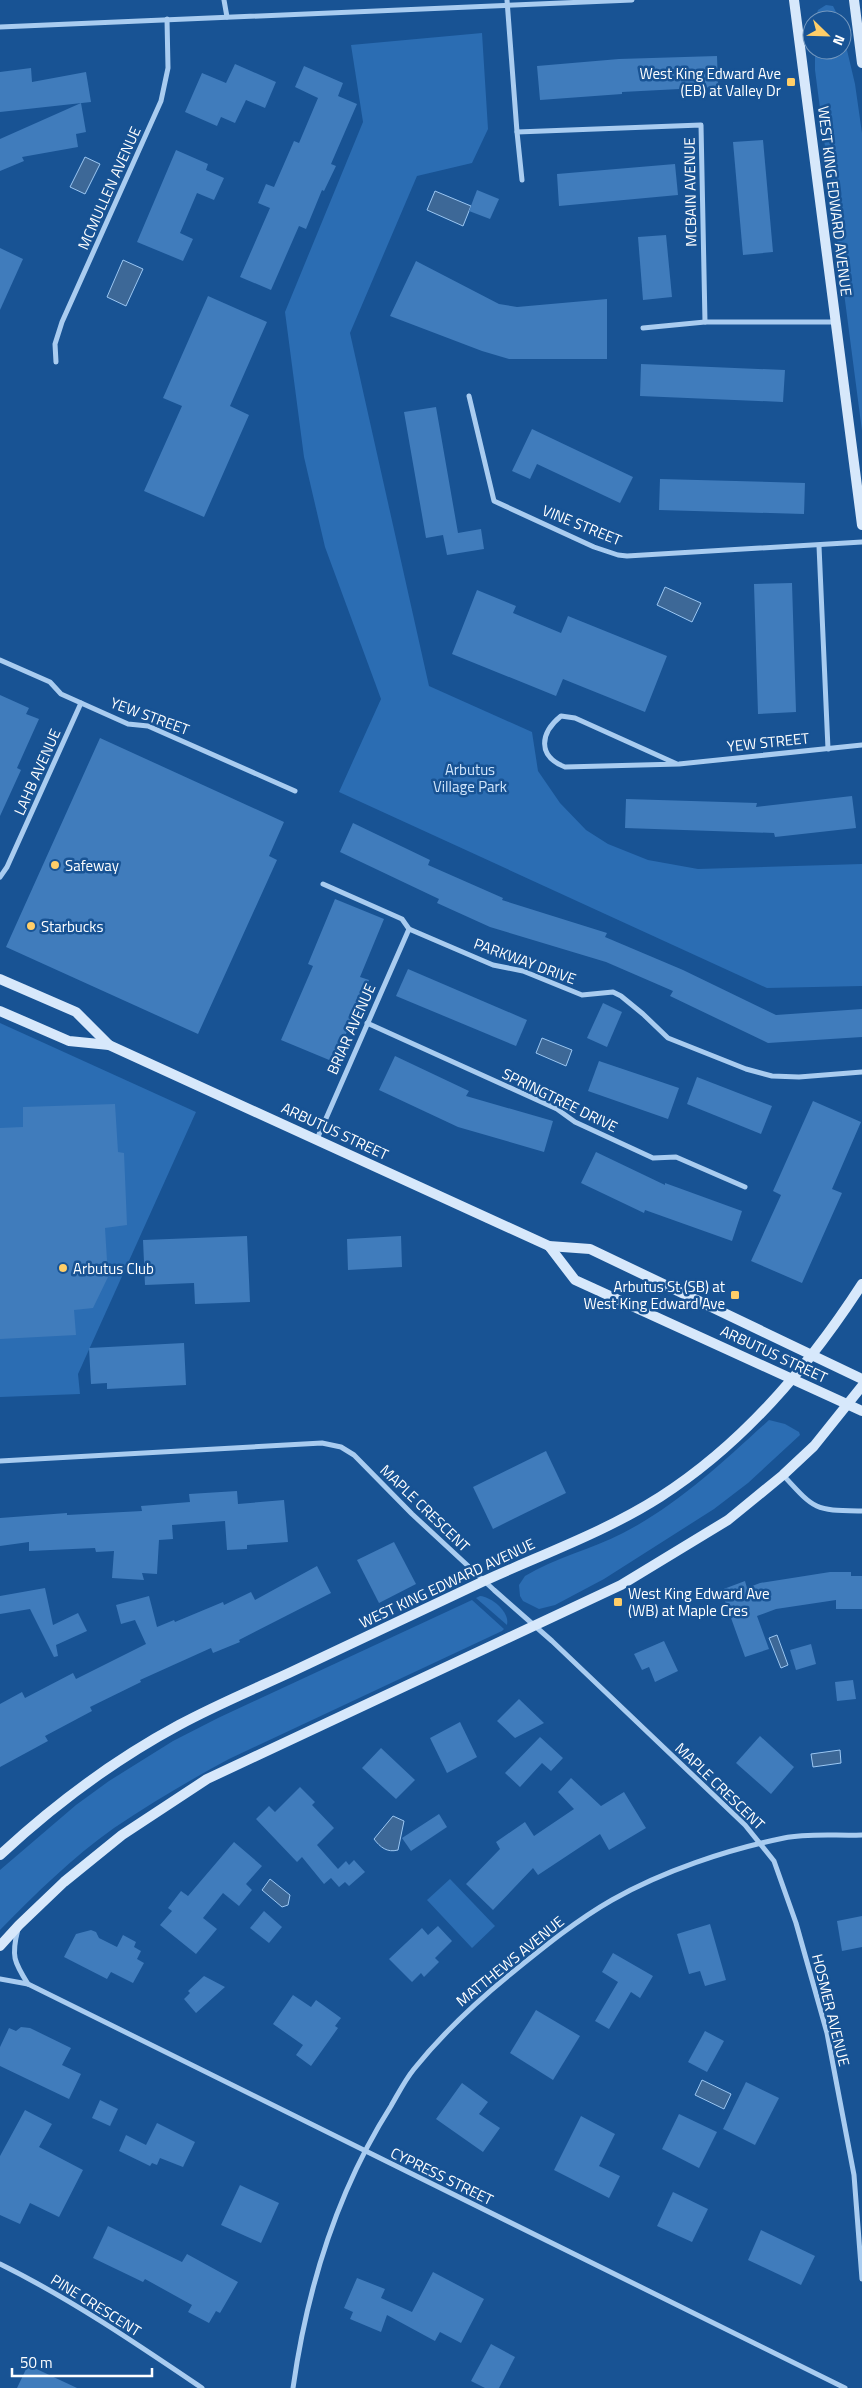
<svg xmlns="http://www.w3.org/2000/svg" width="862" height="2388" font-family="'Titillium Web',sans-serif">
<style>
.green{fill:#2b6db3}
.water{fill:#3d6897;stroke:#9bc7f3}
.building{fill:#407cbc}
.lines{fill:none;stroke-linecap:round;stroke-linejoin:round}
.minor{stroke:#a9ccf0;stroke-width:5}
.secondary{stroke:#d7e8fb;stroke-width:10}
.poi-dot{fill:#ffce68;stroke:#185394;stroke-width:2}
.labels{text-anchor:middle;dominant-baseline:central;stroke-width:5;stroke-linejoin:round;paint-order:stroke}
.poi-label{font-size:15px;fill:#fff;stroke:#185394;text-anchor:start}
.street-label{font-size:15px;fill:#fff;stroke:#185394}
.park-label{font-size:15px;fill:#d0e5fb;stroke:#185394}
</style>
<rect width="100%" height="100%" fill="#185394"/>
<g class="green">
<polygon points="826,5 833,6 840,20 815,20 818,10"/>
<polygon points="842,29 855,84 862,133 862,431 815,70 815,50 842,50"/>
<polygon points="482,33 488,129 472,163 417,176 350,333 429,686 532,732 538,771 560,803 586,830 608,844 648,860 698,869 862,864 862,986 767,988 339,792 381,699 325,547 304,457 285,312 363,122 351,45"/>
<polygon points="0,1023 196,1112 78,1374 80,1394 0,1397"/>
<path d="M 769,1420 L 785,1424 L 799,1432 L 800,1435 L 748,1483 L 714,1509 L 604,1579 L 555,1605 L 539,1609 L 523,1601 L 520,1596 L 519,1585 L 525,1576 C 554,1558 592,1549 623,1533 C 678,1505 724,1461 769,1420 Z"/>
<path d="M 480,1596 C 492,1597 510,1612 507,1625 L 476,1598 Z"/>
<path d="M 472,1600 L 504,1629 L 502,1631 L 229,1759 C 190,1780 151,1803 114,1828 C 73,1857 35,1894 0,1930 L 0,1870 L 76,1805 L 109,1781 L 173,1741 L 218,1718 Z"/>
<polygon points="450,1879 495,1926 472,1948 427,1900"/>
</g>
<g class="water">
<polygon points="85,157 100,164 85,194 70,187"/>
<polygon points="435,191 471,206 463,226 427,210"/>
<polygon points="123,260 143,269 126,306 107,297"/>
<polygon points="665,587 701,603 692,622 657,605"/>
<polygon points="542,1038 572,1050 566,1066 536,1053"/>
<polygon points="777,1635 788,1665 781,1668 769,1638"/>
<polygon points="840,1750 841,1763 813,1767 811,1754"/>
<path d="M 393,1816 L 404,1821 L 398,1850 C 387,1853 380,1847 374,1839 Z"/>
<polygon points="270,1879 290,1895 288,1905 282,1907 262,1890"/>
<polygon points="702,2080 731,2094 724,2109 695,2095"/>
</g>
<g class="building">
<polygon points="717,56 718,87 622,92 622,94 540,100 537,66 619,59"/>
<polygon points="235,64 276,82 265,108 246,100 235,123 221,117 217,126 185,112 202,73 226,83"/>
<polygon points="304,66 343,83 338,96 357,104 331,164 336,166 324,191 322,190 306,229 299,226 271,290 240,277 270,208 258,203 266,184 274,187 294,141 299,143 318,98 295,87"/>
<polygon points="31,68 32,82 86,72 91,102 0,112 0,72"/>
<polygon points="81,103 86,132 76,134 78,147 22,157 24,161 0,171 0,139"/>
<polygon points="763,140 773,252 743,255 733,142"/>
<polygon points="176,150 208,164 206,170 224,178 214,200 197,193 180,233 193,239 183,261 137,242"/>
<polygon points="675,164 678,195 559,206 557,174"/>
<polygon points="477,190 499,199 490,219 469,211"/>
<polygon points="666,235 672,297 643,300 638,237"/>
<polygon points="0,248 23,259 0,310"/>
<polygon points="416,261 499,304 517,307 607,299 607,359 509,359 482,351 390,316"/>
<polygon points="208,296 267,322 230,406 249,415 204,517 144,491 182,406 163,398"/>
<polygon points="641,364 785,370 783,402 640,396"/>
<polygon points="436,407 458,533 481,529 484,549 447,555 443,535 426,538 404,412"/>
<polygon points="532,429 633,477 620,503 537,464 530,479 512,471"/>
<polygon points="660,479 805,483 804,514 659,510"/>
<polygon points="792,583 796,712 758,714 754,584"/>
<polygon points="477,590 516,606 513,613 561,633 568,616 667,656 645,712 563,679 556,696 452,654"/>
<polygon points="0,695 29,708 26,714 39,719 17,768 21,770 0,816"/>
<polygon points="100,738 284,822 269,856 277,860 198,1034 6,947"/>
<polygon points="852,796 856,828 775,837 774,833 625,828 626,799 757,803 756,807"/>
<polygon points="353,823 430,860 428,865 503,898 502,900 607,933 605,937 683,970 776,1015 862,1009 862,1037 768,1043 670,996 673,991 606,962 490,927 437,903 439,899 340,852"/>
<polygon points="335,899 384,919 360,977 369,980 334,1062 281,1040 313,966 308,964"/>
<polygon points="408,969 527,1020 516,1046 396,996"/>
<polygon points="603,1003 622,1012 607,1047 587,1038"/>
<polygon points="395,1056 469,1091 466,1096 553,1121 544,1152 458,1127 379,1090"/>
<polygon points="599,1061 679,1088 668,1119 588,1091"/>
<polygon points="697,1077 772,1106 761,1134 687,1104"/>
<polygon points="813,1101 861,1122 832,1189 842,1193 802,1283 751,1261 781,1195 773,1191"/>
<polygon points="115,1104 118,1152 124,1153 127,1225 105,1228 108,1277 93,1308 74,1310 76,1335 0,1339 0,1128 23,1127 23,1107"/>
<polygon points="596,1152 665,1185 665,1183 742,1211 732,1241 645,1210 644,1213 581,1183"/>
<polygon points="247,1236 250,1302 195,1304 194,1283 145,1285 143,1240"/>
<polygon points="401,1236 402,1267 348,1270 347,1239"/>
<polygon points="184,1343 186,1385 107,1389 107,1383 91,1384 89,1348"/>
<polygon points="546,1451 566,1493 493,1529 473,1487"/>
<polygon points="237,1491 238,1504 284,1500 288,1542 247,1545 247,1549 227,1550 225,1521 172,1525 173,1539 159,1540 157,1574 142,1573 144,1580 112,1578 114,1551 96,1552 95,1548 29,1551 29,1542 0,1546 0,1518 67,1513 67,1515 142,1511 141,1506 190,1502 189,1494"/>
<polygon points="394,1542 416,1584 379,1603 357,1560"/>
<polygon points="317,1566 331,1593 239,1640 240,1642 213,1653 211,1648 140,1680 141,1682 90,1707 92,1711 45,1736 48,1741 0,1767 0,1704 22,1692 25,1698 73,1673 76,1679 146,1644 135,1620 121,1624 116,1605 149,1596 157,1627 174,1620 175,1622 223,1602 224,1605 251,1592 255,1600"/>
<polygon points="830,1572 851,1572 851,1576 862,1576 862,1609 836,1609 836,1600 776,1609 757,1616 769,1649 745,1657 721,1590 745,1581 747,1588 760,1583"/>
<polygon points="45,1588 53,1625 78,1613 87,1631 56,1645 58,1656 54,1657 30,1609 0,1614 0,1596"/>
<polygon points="664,1641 678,1671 655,1682 649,1667 642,1670 634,1654"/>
<polygon points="811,1644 816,1664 796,1670 790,1650"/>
<polygon points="853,1680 856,1699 837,1701 835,1682"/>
<polygon points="519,1699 544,1723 515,1738 497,1721"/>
<polygon points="460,1722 477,1757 447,1773 430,1738"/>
<polygon points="760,1736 794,1767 771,1794 736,1763"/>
<polygon points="540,1737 563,1758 551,1771 542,1763 520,1787 505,1773"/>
<polygon points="381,1748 415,1780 396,1799 362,1768"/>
<polygon points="571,1778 601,1806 624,1792 646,1828 609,1850 600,1834 538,1875 533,1868 493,1910 466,1884 500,1849 496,1842 525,1822 534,1836 574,1809 558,1792"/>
<polygon points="300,1787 315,1802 312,1805 334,1828 317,1845 338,1869 346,1861 349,1865 354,1860 365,1872 349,1886 345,1882 339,1887 331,1878 324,1884 302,1857 297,1862 256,1819 269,1806 275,1812"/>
<polygon points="439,1814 447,1827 411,1851 402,1838"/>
<polygon points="234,1842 262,1866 246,1884 252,1890 239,1906 223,1893 203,1918 217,1929 196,1954 160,1925 172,1911 168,1908 181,1891 188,1896"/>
<polygon points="264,1911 282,1927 269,1943 250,1928"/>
<polygon points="862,1916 862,1947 842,1951 837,1921"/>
<polygon points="710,1924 726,1980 705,1986 700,1971 689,1974 677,1934"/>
<polygon points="438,1926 452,1941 435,1958 439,1962 424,1977 421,1973 412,1982 389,1959 422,1928 428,1935"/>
<polygon points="91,1930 96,1932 99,1938 117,1947 123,1935 136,1942 134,1947 141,1951 137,1959 144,1963 133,1983 111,1972 107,1979 64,1957 76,1934"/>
<polygon points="613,1953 653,1976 640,1998 631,1992 609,2029 595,2021 618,1982 602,1972"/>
<polygon points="204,1976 225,1987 196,2013 184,1999 190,1993 188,1991"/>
<polygon points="293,1995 311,2007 316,2000 341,2018 335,2026 338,2028 311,2066 296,2055 303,2045 273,2024"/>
<polygon points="536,2010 580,2036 553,2080 510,2053"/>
<polygon points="21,2027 30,2028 71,2048 62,2065 81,2074 69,2099 0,2066 0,2047 9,2028 16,2031"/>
<polygon points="705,2031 724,2041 707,2072 688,2062"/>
<polygon points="746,2082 779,2098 755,2145 723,2129"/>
<polygon points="462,2083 488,2102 479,2114 500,2128 483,2152 436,2119"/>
<polygon points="100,2100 118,2109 110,2126 92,2118"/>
<polygon points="25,2110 52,2124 39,2147 83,2170 59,2217 30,2203 20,2224 0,2215 0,2156"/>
<polygon points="679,2114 717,2132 699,2168 662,2149"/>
<polygon points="581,2116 615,2134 599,2166 620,2176 609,2198 554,2170"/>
<polygon points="157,2123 195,2142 183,2167 160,2158 157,2165 152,2163 150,2166 119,2151 126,2135 146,2145"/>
<polygon points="240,2185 279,2203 261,2243 221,2225"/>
<polygon points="673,2192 708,2209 692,2242 657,2226"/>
<polygon points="108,2226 182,2262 187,2254 238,2282 220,2313 216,2311 209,2323 188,2312 192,2305 145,2279 143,2282 93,2258"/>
<polygon points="761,2230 815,2256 801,2285 748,2260"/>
<polygon points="433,2272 484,2299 461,2343 440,2332 435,2341 387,2315 381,2332 350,2319 353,2312 344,2308 357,2278 385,2289 381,2298 412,2312"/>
<polygon points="491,2344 515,2357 499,2388 485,2388 471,2381"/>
<polygon points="28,2365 77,2388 17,2388"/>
</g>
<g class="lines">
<g class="minor">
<polyline points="224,0 227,17"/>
<polyline points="507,0 517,132 701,125 705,322 835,322"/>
<polyline points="0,27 632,0"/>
<polyline points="517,132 522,180"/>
<polyline points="643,328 705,322"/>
<polyline points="56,362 55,344 62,322 161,101 168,68 167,19"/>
<polyline points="469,396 494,501 594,547 618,555 627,556 862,542"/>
<polyline points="819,546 828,749"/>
<polyline points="0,660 50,682 61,694 128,724 148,726 295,791"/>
<path d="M 677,764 L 575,718 L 561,716 C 540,733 537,756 565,767 L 679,764 L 862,745"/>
<polyline points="0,877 7,867 81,703"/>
<polyline points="323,884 402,919 409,929 493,965 523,971 582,995 613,992 621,996 643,1014 668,1038 746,1069 772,1076 799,1077 862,1072"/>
<polyline points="367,1023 557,1109 575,1122 653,1158 676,1157 745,1187"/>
<polyline points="317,1139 409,929"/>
<polyline points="0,1461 322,1443 341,1447 354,1455 412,1514 494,1590 552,1641 745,1825 774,1861 796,1923 827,2033 854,2175 862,2279"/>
<path d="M 783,1475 C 816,1511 814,1510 862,1511"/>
<path d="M 18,1929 C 11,1956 14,1962 28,1984"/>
<polyline points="0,1979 28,1984 845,2388"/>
<path d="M 0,2264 C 71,2299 137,2344 202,2388"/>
<path d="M 293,2388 C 307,2289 337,2191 391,2106 C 398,2094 405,2080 414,2069 C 443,2033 477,2001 513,1972 C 545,1946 577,1920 612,1900 C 663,1871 726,1850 784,1838 C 808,1833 837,1836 862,1835"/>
</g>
<g class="secondary">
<polyline points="794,0 862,525"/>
<polyline points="854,0 862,63"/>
<polyline points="0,979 76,1012 109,1045"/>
<polyline points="0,1011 69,1041 109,1045 549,1246 590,1249 862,1379"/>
<polyline points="549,1246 575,1280 862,1411"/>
<path d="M 0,1855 C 54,1805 114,1760 179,1725 C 214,1706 252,1690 289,1673 C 354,1643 419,1611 484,1581 C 543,1554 605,1532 660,1497 C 743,1444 809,1366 862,1284"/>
<polyline points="0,1946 19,1925 64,1882 122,1835 207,1779 621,1585 728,1520 783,1475 814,1446 862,1386"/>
</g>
</g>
<g class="poi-dot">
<rect x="786" y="77" width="10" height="10" rx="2.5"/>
<circle cx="55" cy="865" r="5"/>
<circle cx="31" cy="926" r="5"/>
<circle cx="63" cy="1268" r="5"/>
<rect x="730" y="1290" width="10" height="10" rx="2.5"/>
<rect x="613" y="1597" width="10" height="10" rx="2.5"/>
</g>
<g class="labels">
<g class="poi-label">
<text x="781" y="73" text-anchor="end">West King Edward Ave<tspan x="781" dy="17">(EB) at Valley Dr</tspan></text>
<text x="65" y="865">Safeway</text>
<text x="41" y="926">Starbucks</text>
<text x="73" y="1268">Arbutus Club</text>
<text x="725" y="1286" text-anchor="end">Arbutus St (SB) at<tspan x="725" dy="17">West King Edward Ave</tspan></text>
<text x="628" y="1593">West King Edward Ave<tspan x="628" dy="17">(WB) at Maple Cres</tspan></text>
</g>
<g class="street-label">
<text transform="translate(109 188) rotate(-66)">MCMULLEN AVENUE</text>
<text transform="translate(690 192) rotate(-91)">MCBAIN AVENUE</text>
<text transform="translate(835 201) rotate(83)">WEST KING EDWARD AVENUE</text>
<text transform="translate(582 525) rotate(22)">VINE STREET</text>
<text transform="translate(150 716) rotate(20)">YEW STREET</text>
<text transform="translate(768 742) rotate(-6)">YEW STREET</text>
<text transform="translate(37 772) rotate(-66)">LAHB AVENUE</text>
<text transform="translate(525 961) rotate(20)">PARKWAY DRIVE</text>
<text transform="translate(351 1029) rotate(-66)">BRIAR AVENUE</text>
<text transform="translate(560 1100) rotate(26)">SPRINGTREE DRIVE</text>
<text transform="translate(335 1131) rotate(25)">ARBUTUS STREET</text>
<text transform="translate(774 1354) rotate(25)">ARBUTUS STREET</text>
<text transform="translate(425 1508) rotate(44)">MAPLE CRESCENT</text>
<text transform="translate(447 1583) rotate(-25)">WEST KING EDWARD AVENUE</text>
<text transform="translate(720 1786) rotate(44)">MAPLE CRESCENT</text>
<text transform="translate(510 1961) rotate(-39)">MATTHEWS AVENUE</text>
<text transform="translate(831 2010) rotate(76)">HOSMER AVENUE</text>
<text transform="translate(442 2176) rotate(26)">CYPRESS STREET</text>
<text transform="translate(96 2305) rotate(32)">PINE CRESCENT</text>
</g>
<g class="park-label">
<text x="470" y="769">Arbutus<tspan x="470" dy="17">Village Park</tspan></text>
</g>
</g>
<g transform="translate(827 35) rotate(113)"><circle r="24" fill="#185394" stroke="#7498bf"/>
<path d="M0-4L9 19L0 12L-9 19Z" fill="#ffce68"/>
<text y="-8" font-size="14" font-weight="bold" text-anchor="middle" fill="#ffffff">N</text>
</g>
<path d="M12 2368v8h140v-8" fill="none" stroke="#ffffff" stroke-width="2.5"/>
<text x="20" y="2368" font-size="15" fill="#ffffff" stroke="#185394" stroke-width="4" paint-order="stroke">50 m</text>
</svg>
